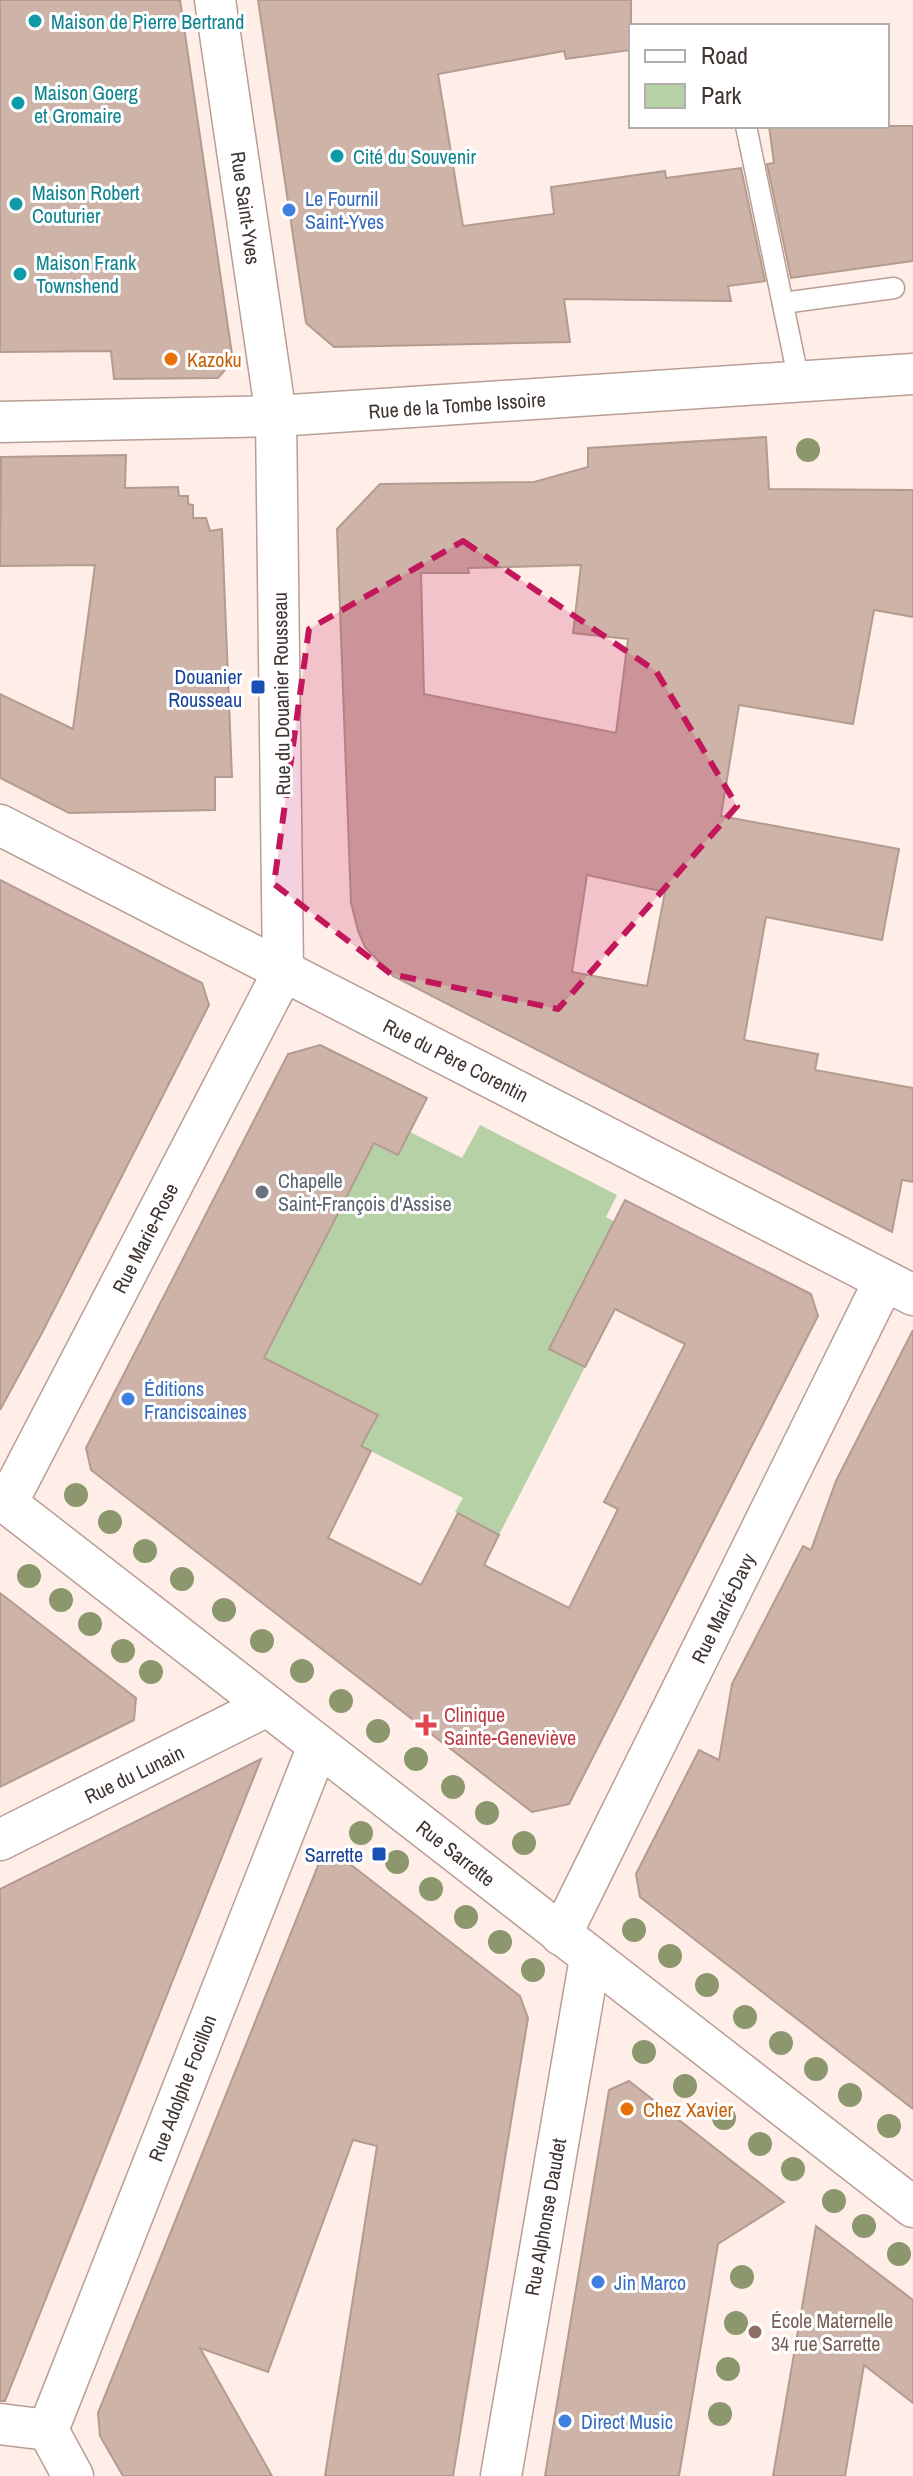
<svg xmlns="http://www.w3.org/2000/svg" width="913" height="2476" font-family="'Archivo Narrow',sans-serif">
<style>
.green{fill:#b7d1a6}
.building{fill:#cdb3a8;stroke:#b39b8f;stroke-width:2;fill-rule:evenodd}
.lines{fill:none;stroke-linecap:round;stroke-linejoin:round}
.lane-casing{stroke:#b89e94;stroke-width:23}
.street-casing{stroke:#b89e94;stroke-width:43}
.lane{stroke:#fff;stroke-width:20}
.street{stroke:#fff;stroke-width:40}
.tree{fill:#8c976e}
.marked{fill:#c2185b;fill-opacity:0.2;stroke:#c2185b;stroke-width:6;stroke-dasharray:16 10;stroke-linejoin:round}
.culture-dot{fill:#0f9aa8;stroke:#fff;stroke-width:3}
.shop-dot{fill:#3f7fe0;stroke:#fff;stroke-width:3}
.food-dot{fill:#e8710a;stroke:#fff;stroke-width:3}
.transit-dot{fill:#1a4fb4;stroke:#fff;stroke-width:3}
.worship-dot{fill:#6b7280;stroke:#fff;stroke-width:3}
.health-dot{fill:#e0444e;stroke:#fff;stroke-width:3}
.education-dot{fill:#8d6e63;stroke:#fff;stroke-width:3}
.labels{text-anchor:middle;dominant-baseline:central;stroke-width:6;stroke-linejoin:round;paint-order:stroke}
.culture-label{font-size:20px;fill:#0d838f;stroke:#fff;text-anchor:start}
.shop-label{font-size:20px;fill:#366cbe;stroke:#fff;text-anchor:start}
.street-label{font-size:20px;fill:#3f3430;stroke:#fff}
.food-label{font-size:20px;fill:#c56008;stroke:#fff;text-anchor:start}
.transit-label{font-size:20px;fill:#164399;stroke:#fff;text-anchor:end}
.worship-label{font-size:20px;fill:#5b616d;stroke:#fff;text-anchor:start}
.health-label{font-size:20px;fill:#be3a42;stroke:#fff;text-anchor:start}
.education-label{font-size:20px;fill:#785e54;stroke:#fff;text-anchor:start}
</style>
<rect width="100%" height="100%" fill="#ffeee8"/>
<polygon class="green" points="480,1125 617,1195 606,1217 621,1225 550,1349 585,1367 499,1535 455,1512 463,1498 361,1446 377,1415 265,1358 374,1143 398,1155 410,1132 462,1158"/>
<g class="building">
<polygon points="0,0 180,0 233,361 218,378 114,379 111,351 0,352"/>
<polygon points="258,0 631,0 631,50 566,59 564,51 438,74 463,226 554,214 551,187 665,171 666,178 741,168 765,281 728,286 731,301 564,299 570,342 334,347 306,323"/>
<polygon points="769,126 913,126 913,261 791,278 767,164 774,163"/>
<path d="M 766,437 L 769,489 L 913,490 L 913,617 L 874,610 L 853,724 L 739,705 L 721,816 L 899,849 L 882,940 L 766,917 L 744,1040 L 818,1054 L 815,1070 L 913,1088 L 913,1182 L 902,1180 L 892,1232 L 393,976 L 365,947 L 358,931 L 351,903 L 337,529 L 380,484 L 534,482 L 588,467 L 588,448 ZM 581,565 L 573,633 L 628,639 L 616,733 L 424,694 L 421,573 L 469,573 L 468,568 ZM 587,875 L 665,892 L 647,986 L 572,972 Z"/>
<polygon points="126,455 125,488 178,487 179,496 188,496 188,504 193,505 193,518 206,518 210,531 222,529 232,777 215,777 215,810 69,813 0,778 0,694 73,729 95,565 0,566 1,457"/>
<polygon points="0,880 202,983 209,1005 43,1331 0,1410"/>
<polygon points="320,1045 427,1098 398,1155 374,1143 264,1358 378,1415 361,1446 371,1451 328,1538 421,1585 458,1513 499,1535 484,1565 569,1608 618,1509 604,1502 685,1344 615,1309 585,1367 549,1349 625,1200 811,1294 818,1316 569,1804 532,1812 91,1470 86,1448 288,1054"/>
<polygon points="913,1330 913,2109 640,1897 636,1874 699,1750 719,1760 732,1684 803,1546 811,1550 836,1481"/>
<polygon points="0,1593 136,1698 134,1720 0,1787"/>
<polygon points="261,1759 5,2401 0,2401 0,1889"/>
<polygon points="341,1857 520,1996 528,2018 453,2476 325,2476 377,2146 353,2140 268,2372 200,2348 272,2476 123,2476 100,2436 98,2413 319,1863"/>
<polygon points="629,2081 784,2202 718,2244 679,2476 545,2476 609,2090"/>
<polygon points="816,2226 913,2300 913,2403 864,2365 845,2476 773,2476"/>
</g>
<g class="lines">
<defs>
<g id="lane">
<polyline points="746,126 799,382"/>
<polyline points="783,303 894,288"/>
</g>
<g id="street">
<polyline points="0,422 276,416 913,374"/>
<polyline points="0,825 913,1295"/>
<polyline points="0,1498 913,2207"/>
<polyline points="7,1503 283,972 276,416 215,0"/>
<polyline points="0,1840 267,1706"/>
<polyline points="561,1935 884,1281"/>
<polyline points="0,2424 48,2430"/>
<polyline points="48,2430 318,1746"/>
<polyline points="48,2430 73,2476"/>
<polyline points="501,2476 590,1958"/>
</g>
</defs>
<use href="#lane" class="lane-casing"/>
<use href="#street" class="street-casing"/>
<use href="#lane" class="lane"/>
<use href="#street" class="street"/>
</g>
<g class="tree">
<circle cx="808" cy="450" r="12"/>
<circle cx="76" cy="1495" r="12"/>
<circle cx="110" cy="1522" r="12"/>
<circle cx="145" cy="1551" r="12"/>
<circle cx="29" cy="1576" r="12"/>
<circle cx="182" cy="1579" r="12"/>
<circle cx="61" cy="1600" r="12"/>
<circle cx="224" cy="1610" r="12"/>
<circle cx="90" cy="1624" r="12"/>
<circle cx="262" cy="1641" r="12"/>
<circle cx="123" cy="1651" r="12"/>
<circle cx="302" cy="1671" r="12"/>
<circle cx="151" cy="1672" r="12"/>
<circle cx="341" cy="1701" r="12"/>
<circle cx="378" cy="1731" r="12"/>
<circle cx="416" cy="1759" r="12"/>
<circle cx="453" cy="1787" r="12"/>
<circle cx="487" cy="1813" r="12"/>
<circle cx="361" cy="1833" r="12"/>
<circle cx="524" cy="1843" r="12"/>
<circle cx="397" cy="1862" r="12"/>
<circle cx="431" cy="1889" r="12"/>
<circle cx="466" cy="1917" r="12"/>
<circle cx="634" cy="1930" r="12"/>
<circle cx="500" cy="1942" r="12"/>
<circle cx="670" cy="1956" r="12"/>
<circle cx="533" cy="1970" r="12"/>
<circle cx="707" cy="1985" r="12"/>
<circle cx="745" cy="2017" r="12"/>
<circle cx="781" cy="2043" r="12"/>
<circle cx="644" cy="2052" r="12"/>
<circle cx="816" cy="2069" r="12"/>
<circle cx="685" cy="2086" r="12"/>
<circle cx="850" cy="2095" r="12"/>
<circle cx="724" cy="2118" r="12"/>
<circle cx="889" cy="2126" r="12"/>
<circle cx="760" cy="2144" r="12"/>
<circle cx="793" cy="2169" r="12"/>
<circle cx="834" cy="2201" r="12"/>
<circle cx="864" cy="2226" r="12"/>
<circle cx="899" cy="2254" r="12"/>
<circle cx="742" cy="2277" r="12"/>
<circle cx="736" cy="2323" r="12"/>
<circle cx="728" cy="2369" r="12"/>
<circle cx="720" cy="2414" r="12"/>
</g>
<path class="marked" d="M 463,541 L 656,671 L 737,806 L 558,1009 L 391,974 L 274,884 L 309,629 Z"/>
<g class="culture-dot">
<circle cx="35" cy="21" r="8"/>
<circle cx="18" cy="103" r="8"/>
<circle cx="337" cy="156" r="8"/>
<circle cx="16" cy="204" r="8"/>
<circle cx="20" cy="274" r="8"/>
</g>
<g class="shop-dot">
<circle cx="289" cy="210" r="8"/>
<circle cx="128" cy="1399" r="8"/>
<circle cx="598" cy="2282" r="8"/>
<circle cx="565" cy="2421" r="8"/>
</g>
<g class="food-dot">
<circle cx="171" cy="359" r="8"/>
<circle cx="627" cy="2109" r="8"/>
</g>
<g class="transit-dot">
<rect x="250" y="679" width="16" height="16" rx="4"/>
<rect x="371" y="1846" width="16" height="16" rx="4"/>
</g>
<circle class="worship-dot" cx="262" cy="1192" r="8"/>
<path class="health-dot" d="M422 1713h8v8h8v8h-8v8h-8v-8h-8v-8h8z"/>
<circle class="education-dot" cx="755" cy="2332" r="8"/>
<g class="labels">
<g class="culture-label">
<text x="51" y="21">Maison de Pierre Bertrand</text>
<text x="34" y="92">Maison Goerg<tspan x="34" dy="23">et Gromaire</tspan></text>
<text x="353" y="156">Cité du Souvenir</text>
<text x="32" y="192">Maison Robert<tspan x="32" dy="23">Couturier</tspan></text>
<text x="36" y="262">Maison Frank<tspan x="36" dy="23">Townshend</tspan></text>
</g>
<g class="shop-label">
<text x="305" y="198">Le Fournil<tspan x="305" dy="23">Saint-Yves</tspan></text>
<text x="144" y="1388">Éditions<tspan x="144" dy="23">Franciscaines</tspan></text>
<text x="614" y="2282">Jin Marco</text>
<text x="581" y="2421">Direct Music</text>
</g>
<g class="street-label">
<text transform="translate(246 208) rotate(82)">Rue Saint-Yves</text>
<text transform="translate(457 405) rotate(-4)">Rue de la Tombe Issoire</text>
<text transform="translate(281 694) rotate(-91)">Rue du Douanier Rousseau</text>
<text transform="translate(456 1060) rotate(27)">Rue du Père Corentin</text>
<text transform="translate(145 1238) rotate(-63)">Rue Marie-Rose</text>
<text transform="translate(723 1608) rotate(-64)">Rue Marié-Davy</text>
<text transform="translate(134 1774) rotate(-26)">Rue du Lunain</text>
<text transform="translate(456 1853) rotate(38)">Rue Sarrette</text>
<text transform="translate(182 2088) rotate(-69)">Rue Adolphe Focillon</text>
<text transform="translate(545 2217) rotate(-80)">Rue Alphonse Daudet</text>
</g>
<g class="food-label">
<text x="187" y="359">Kazoku</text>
<text x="643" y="2109">Chez Xavier</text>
</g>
<g class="transit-label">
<text x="242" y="676">Douanier<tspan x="242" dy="23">Rousseau</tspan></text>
<text x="363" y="1854">Sarrette</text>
</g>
<g class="worship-label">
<text x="278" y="1180">Chapelle<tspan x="278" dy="23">Saint-François d'Assise</tspan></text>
</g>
<g class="health-label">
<text x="444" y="1714">Clinique<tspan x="444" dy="23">Sainte-Geneviève</tspan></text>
</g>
<g class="education-label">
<text x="771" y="2320">École Maternelle<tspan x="771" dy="23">34 rue Sarrette</tspan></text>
</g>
</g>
<rect x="629" y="24" width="260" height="104" fill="#ffffff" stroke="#b2aeac" stroke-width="2"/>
<rect x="645" y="50" width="40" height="12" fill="#ffffff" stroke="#b2aeac" stroke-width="2"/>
<text x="701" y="64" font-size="24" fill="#3f3430">Road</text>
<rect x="645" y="84" width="40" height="24" fill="#b7d1a6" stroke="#b2aeac" stroke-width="2"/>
<text x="701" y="104" font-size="24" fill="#3f3430">Park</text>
</svg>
